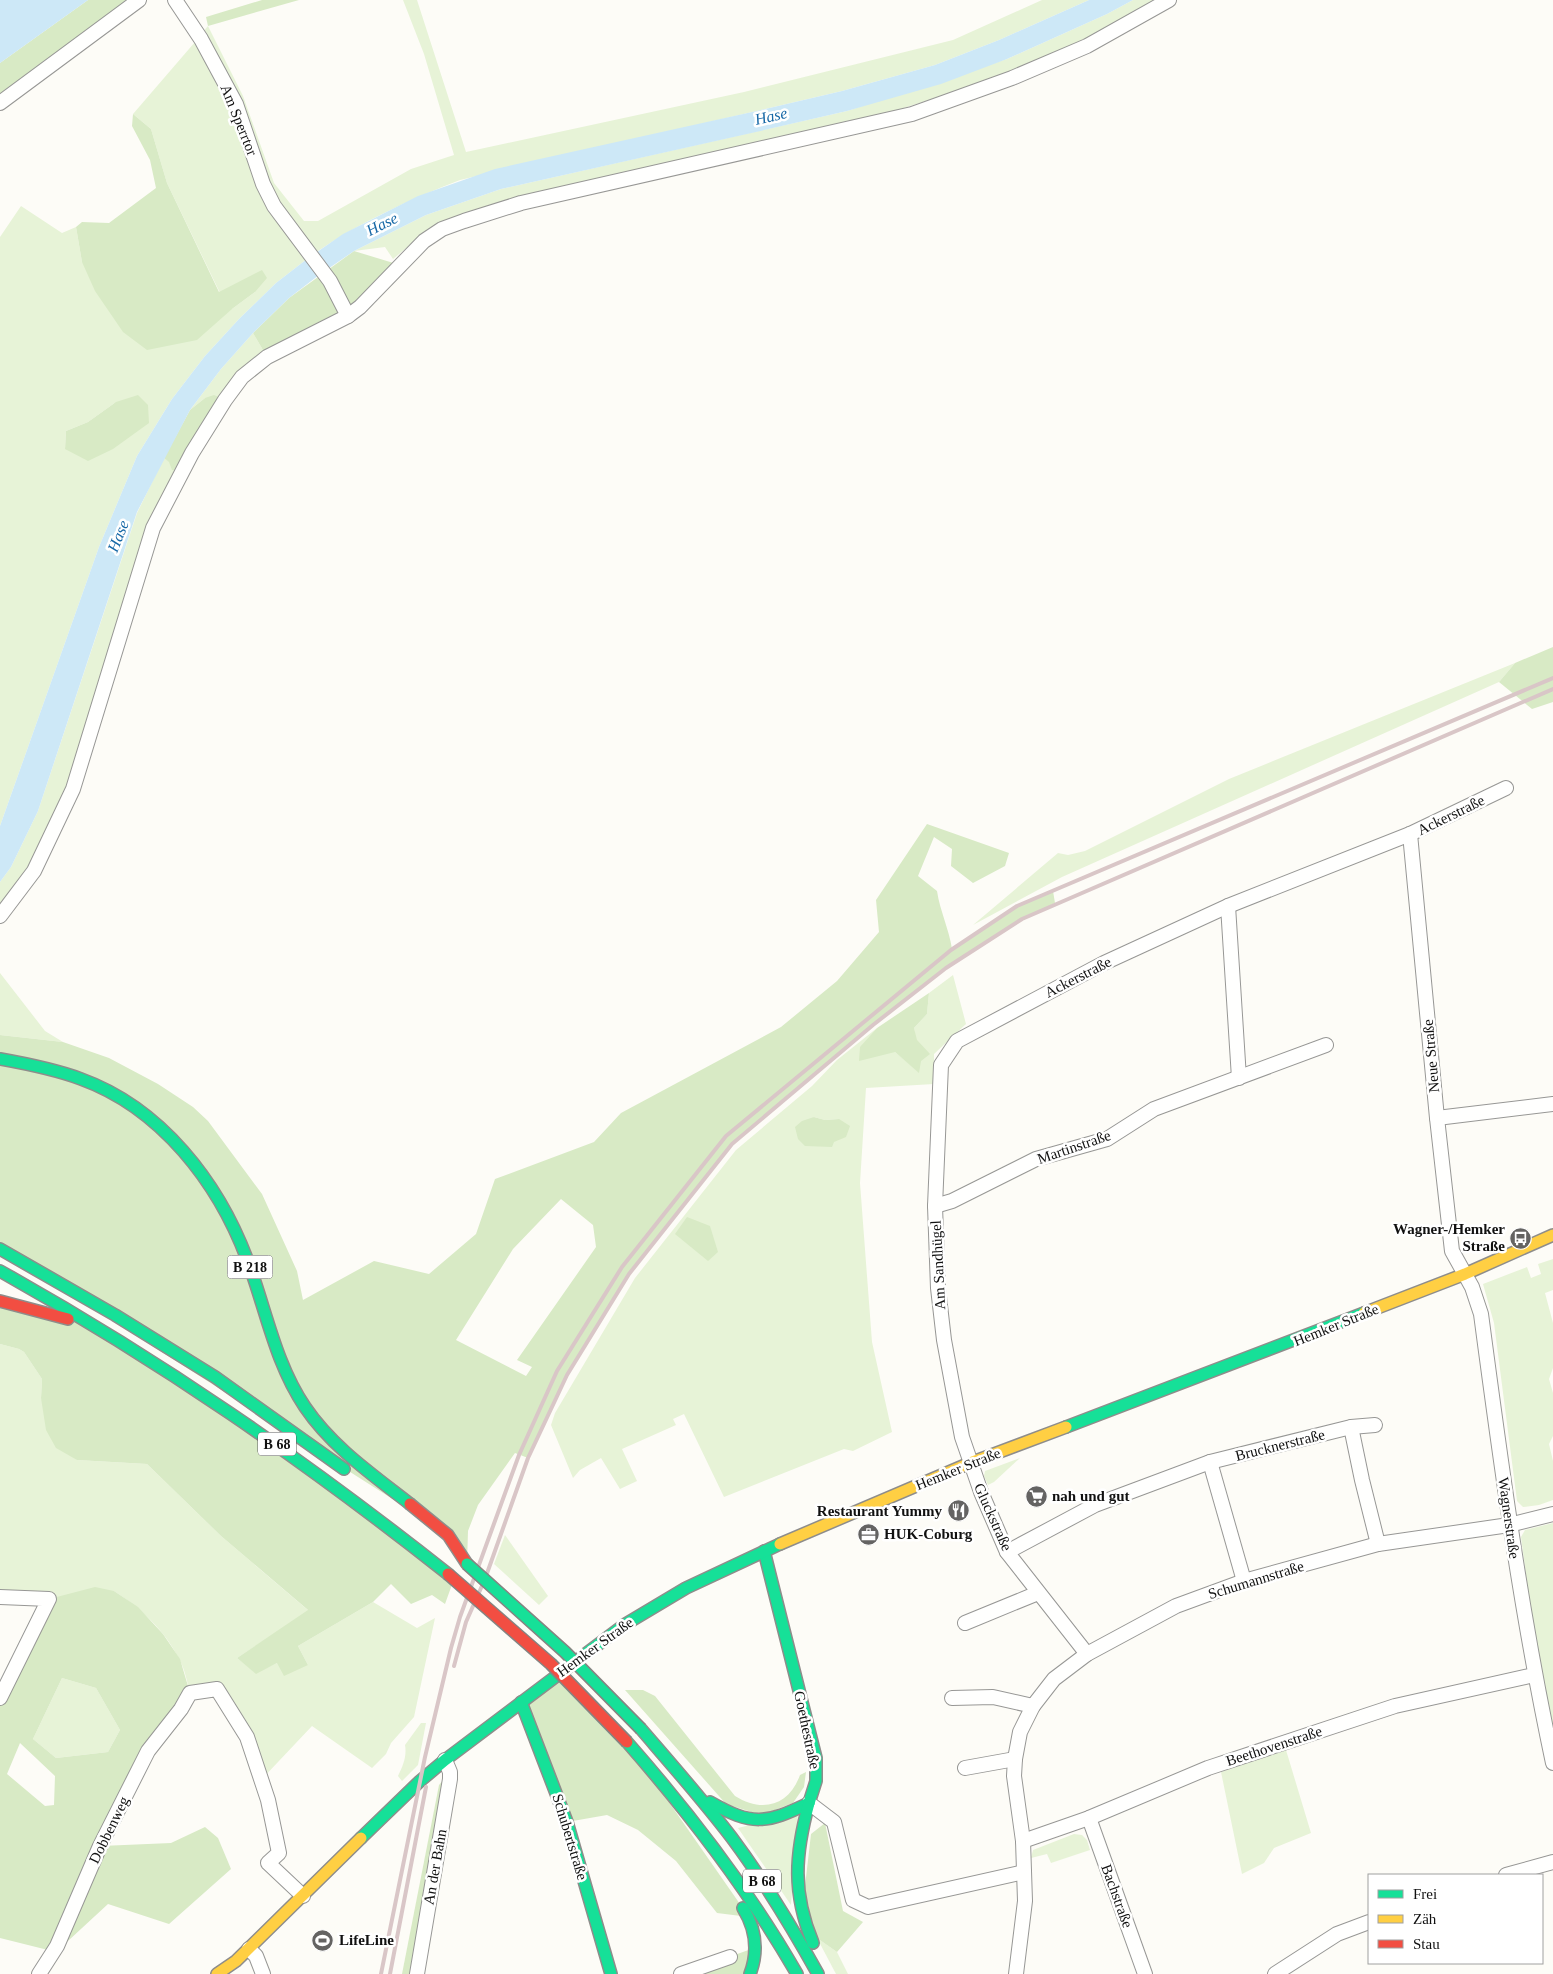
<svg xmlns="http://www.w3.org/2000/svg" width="1553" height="1974" font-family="Georgia,serif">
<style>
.green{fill:#e7f3d7;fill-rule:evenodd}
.forest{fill:#d8eac5;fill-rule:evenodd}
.water{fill:#cde8f7}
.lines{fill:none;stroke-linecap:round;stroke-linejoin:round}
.street-casing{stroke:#979795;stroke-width:16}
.fast-casing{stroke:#8e8d8b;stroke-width:14}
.slow-casing{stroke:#8e8d8b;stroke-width:14}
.jam-casing{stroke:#8e8d8b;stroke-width:14}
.street{stroke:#fffffe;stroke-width:14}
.fast{stroke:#16e098;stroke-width:11}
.slow{stroke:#ffcf43;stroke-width:11}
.jam{stroke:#f24e42;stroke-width:11}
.rail{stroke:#d9c6c7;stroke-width:4}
.fast-bridge-casing{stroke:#858482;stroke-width:14;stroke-linecap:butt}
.jam-bridge-casing{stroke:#858482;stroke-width:14;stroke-linecap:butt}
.fast-bridge{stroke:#16e098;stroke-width:11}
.jam-bridge{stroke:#f24e42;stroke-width:11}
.labels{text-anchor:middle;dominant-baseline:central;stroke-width:5;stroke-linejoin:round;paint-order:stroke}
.shield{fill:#fff;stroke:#585858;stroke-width:1}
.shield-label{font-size:14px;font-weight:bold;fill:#111}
.street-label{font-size:15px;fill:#111;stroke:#fff}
.poi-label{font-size:15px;font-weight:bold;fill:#111;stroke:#fff;text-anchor:start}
.water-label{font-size:16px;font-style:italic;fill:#1768a6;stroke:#fff}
</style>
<rect width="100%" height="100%" fill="#fdfcf7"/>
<g class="green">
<path d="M 403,0 L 417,0 L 466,152 L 744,92 L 953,40 L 1042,0 L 1089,0 L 999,40 L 935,65 L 842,91 L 460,180 C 409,200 360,222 315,253 L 269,192 L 201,34 L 208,26 L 243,96 L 274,183 L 304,221 L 318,221 L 411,169 L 454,155 L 424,54 Z"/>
<polygon points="1133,0 1160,0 1084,43 1010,74 844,127 512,202 428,230 393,259 385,247 354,251 426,215 501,189 847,111 1007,59 1107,14"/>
<path d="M 195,42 L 229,106 L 263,201 L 307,259 L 276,283 L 239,319 L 205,356 L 172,399 L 137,456 L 99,547 L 0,826 L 0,237 L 21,206 L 62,233 L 76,227 L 82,262 L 232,309 L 255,292 L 220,293 L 167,183 L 151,129 L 133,114 ZM 116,402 L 65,449 L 66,431 L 88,422 Z"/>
<polygon points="253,333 267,357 225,400 205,398 190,410 221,369"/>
<polygon points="164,458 183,471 153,529 73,789 34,871 0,916 0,882 11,867 38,811 137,513"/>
<polygon points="1515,663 1499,682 1062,877 973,925 1058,853 1068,855 1085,851 1229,779"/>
<polygon points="0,973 45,1031 63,1042 0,1035"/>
<path d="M 953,975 L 966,1024 L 934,1054 L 934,1084 L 866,1088 L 860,1183 L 872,1342 L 892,1432 L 853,1451 L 844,1449 L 724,1497 L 684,1414 L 673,1419 L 676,1425 L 622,1449 L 637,1481 L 620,1489 L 601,1458 L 580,1470 L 573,1478 L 551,1425 L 555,1413 L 635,1278 L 736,1150 L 812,1086 L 837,1060 L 877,1028 L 861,1047 L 895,1052 L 919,1072 L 914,1028 L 927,1014 L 929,993 ZM 814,1117 L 825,1120 L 839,1119 L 798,1139 Z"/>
<polygon points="1553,1259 1553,1290 1545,1293 1553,1323 1553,1368 1549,1379 1553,1393 1553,1436 1549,1444 1553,1461 1553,1500 1539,1505 1523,1507 1517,1501 1494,1323 1483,1284 1527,1267 1531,1278 1541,1274 1538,1264"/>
<path d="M 0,1344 L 19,1349 L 24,1352 L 42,1379 L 41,1398 L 77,1460 L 147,1464 L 221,1536 L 309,1611 L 237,1658 L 256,1673 L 277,1663 L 308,1665 L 298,1646 L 373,1602 L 417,1628 L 435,1618 L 414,1717 L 391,1743 L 386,1754 L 372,1768 L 312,1726 L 261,1780 L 217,1689 L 190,1693 C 187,1682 185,1669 179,1659 C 165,1630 140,1608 114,1591 L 49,1599 L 0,1597 Z"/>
<polygon points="1020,1458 994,1482 988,1485 984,1476 985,1471"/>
<polygon points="1553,1523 1553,1739 1535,1643 1521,1537 1525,1530"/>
<polygon points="505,1535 548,1596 539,1605 494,1564"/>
<polygon points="62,1678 96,1688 120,1730 108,1752 56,1758 33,1739"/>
<path d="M 421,1723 L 426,1723 L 418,1765 L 402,1781 L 398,1776 C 403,1766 407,1756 405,1745 Z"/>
<polygon points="1286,1750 1311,1833 1274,1848 1264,1863 1242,1874 1221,1772"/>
<polygon points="798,1813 791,1905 738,1828"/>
<polygon points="1074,1834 1082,1835 1087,1840 1090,1850 1051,1863 1047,1854 1031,1858 1033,1850"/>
<polygon points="817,1938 837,1952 848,1974 836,1974"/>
</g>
<g class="forest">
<polygon points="88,0 132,0 0,97 0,63"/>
<polygon points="262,0 299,0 208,26 206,17"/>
<polygon points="133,114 151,129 167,183 219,292 262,270 267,278 255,292 232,309 197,340 147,350 123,332 95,291 82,262 76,227 82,222 109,223 156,188 150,160 132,126"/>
<polygon points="354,251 400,265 360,307 267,357 253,333 289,298"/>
<polygon points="138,395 148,405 149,423 113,449 88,461 65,449 66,431 88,422 116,402"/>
<polygon points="214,395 225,400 183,471 172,470 169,462 164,458 190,410 205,398"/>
<polygon points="1553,647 1553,702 1532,709 1499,682 1515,663"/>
<path d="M 927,824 L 1009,853 L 1005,866 L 973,883 L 951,866 L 952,849 L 934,837 L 918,876 L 937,891 C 940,911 949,929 952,949 L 1017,906 L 1053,891 L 1055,903 L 1022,919 L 946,968 L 873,1025 L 732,1144 L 629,1274 L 567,1375 L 528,1458 L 515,1453 L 478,1505 L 468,1531 L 467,1564 L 449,1535 L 0,1249 L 0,1035 L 63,1042 L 109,1058 L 158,1084 L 193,1107 L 208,1121 L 262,1194 L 297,1271 L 303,1300 L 374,1261 L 429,1274 L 476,1234 L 495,1179 L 594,1142 L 621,1113 L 781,1027 L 837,981 L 879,932 L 876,900 ZM 561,1199 L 593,1225 L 596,1247 L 517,1360 L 532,1367 L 526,1376 L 456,1340 L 513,1249 Z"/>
<polygon points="929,993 927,1014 914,1028 917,1040 930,1054 921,1061 919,1073 895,1052 859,1061 860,1047 877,1028"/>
<polygon points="814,1117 825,1120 839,1119 850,1126 846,1137 834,1142 832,1147 805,1146 798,1139 795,1127 802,1121"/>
<polygon points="687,1217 710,1226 718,1252 708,1261 675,1234"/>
<polygon points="0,1301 98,1327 454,1579 445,1604 432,1595 411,1604 391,1584 373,1602 298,1646 308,1665 284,1676 277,1663 256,1674 237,1658 308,1610 221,1536 147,1464 77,1460 56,1448 46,1430 41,1398 42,1379 24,1352 19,1349 0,1344"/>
<path d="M 95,1587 L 114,1591 L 138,1607 L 163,1634 L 180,1659 L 190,1693 L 148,1751 L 101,1846 L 171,1843 L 205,1827 L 218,1838 L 231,1869 L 169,1924 L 108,1904 L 56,1952 L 0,1938 L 0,1698 L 49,1599 ZM 62,1678 L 96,1688 L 120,1730 L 108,1752 L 56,1758 L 33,1739 ZM 20,1743 L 55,1776 L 54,1805 L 45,1806 L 7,1774 Z"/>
<polygon points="559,1673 627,1742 749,1917 717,1913 676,1861 638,1830 607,1815 567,1822 521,1702"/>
<path d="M 625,1690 L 643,1690 L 655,1696 L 735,1796 C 762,1813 789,1806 800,1775 L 806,1772 L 804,1787 L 793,1803 L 761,1815 L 726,1804 Z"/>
<polygon points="450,1772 417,1974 402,1974 439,1785"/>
<polygon points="825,1823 843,1911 863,1922 837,1952 817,1938 804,1895 811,1834"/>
<polygon points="757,1947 750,1974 681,1974"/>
</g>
<g class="water">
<polygon points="0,0 88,0 0,63"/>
<polygon points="1089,0 1133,0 1107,14 1007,59 941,84 847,111 756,132 501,189 426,215 354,251 319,275 289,298 253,333 221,369 190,410 137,512 38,811 11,867 0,882 0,826 99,547 137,456 172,399 205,356 239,319 276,283 307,259 343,234 418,196 495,169 752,112 842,91 935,65 999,40"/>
</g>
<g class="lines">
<defs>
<g id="street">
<polyline points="175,0 201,39 236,104 263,184 274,206 330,281 348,316"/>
<polyline points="0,103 139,0"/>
<path d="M 1410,834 L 1437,1118 L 1452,1251 L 1472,1287 L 1481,1314 C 1501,1465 1521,1613 1553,1763"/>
<polyline points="1228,906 1239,1078"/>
<polyline points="0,916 34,871 73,789 153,528 192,453 225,400 242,377 267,357 348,316 360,307 424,241 442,229 464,221 521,203 912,114 1012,78 1087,46 1169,0"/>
<polyline points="1437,1118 1553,1104"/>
<polyline points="935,1206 952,1201 1036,1159 1107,1139 1154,1109 1326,1045"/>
<polyline points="1351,1427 1362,1480 1378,1544"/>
<polyline points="1210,1462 1244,1581"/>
<polyline points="1007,1552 1095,1505 1210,1462 1351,1427 1375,1425"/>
<polyline points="0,1597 49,1599 0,1698"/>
<polyline points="965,1623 1038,1593"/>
<polyline points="1087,1654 1007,1552 981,1492 962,1437 944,1340 938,1288 935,1206 941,1065 957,1041 1104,963 1228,906 1410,834 1506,788"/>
<polyline points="952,1698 993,1697 1033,1706 1054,1679 1087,1654 1176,1606 1244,1581 1378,1544 1509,1525 1553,1514"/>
<polyline points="965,1768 1015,1759"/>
<polyline points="809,1803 834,1822 853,1900 868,1907 1024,1872"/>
<polyline points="1089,1818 1145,1974"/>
<polyline points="1023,1841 1089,1818 1208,1768 1395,1706 1534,1675"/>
<polyline points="1506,1875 1553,1862"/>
<polyline points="249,1949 256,1956 263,1974"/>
<polyline points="39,1974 57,1946 100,1846 148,1751 181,1709 190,1693 217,1689 247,1737 268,1800 279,1853 268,1863 303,1896"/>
<polyline points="417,1974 450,1779 450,1772 445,1760"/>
<polyline points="681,1974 730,1957"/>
<polyline points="1016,1974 1025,1901 1023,1841 1014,1776 1015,1759 1020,1732 1033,1706"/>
<polyline points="1275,1974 1337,1934 1369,1922"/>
</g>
<g id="fast">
<path d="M 0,1059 C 28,1064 54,1069 81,1079 C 161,1108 218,1182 247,1259 C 266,1309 275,1363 305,1407 C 332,1447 373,1475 410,1504"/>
<polyline points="0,1249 115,1315 215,1377 344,1469"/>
<path d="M 0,1271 C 161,1361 304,1460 448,1574"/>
<polyline points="1066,1427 1364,1313"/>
<polyline points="764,1551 816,1758 816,1781 809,1803"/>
<polyline points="521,1702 567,1822 611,1974"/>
<path d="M 641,1729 C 672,1765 703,1800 732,1838 C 764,1881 792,1927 818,1974"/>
<path d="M 627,1742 C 691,1815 749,1890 797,1974"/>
<path d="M 710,1802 C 752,1826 766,1824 809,1803"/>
<path d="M 809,1803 C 795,1854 792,1893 813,1943"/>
<polyline points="361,1838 420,1781 445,1760 624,1625 686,1588 780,1544"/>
<path d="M 743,1908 C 756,1929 759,1950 750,1974"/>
</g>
<g id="slow">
<polyline points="1364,1313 1465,1274 1553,1235"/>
<polyline points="780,1544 970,1463 1066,1427"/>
<polyline points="217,1974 236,1961 361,1838"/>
</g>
<g id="jam">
<polyline points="0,1301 68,1319"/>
<polyline points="410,1504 448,1535 467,1564"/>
</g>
</defs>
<use href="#street" class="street-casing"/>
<use href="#fast" class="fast-casing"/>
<use href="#slow" class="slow-casing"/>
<use href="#jam" class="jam-casing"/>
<use href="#street" class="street"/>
<use href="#fast" class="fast"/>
<use href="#slow" class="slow"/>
<use href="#jam" class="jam"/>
<g class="rail">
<polyline points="454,1666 466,1622 485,1579 528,1458 567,1375 629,1274 732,1144 873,1025 946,968 1022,919 1553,689"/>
<polyline points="381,1974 425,1757 451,1648 460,1617 519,1455 557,1371 622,1267 726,1136 951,950 1017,906 1553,678"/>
<polyline points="390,1974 426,1787"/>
</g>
<defs>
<polyline id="fast-bridge" points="467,1564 565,1652 641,1729"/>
<polyline id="jam-bridge" points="448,1574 551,1664 627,1742"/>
</defs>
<use href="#fast-bridge" class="fast-bridge-casing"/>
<use href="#jam-bridge" class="jam-bridge-casing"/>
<use href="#fast-bridge" class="fast-bridge"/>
<use href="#jam-bridge" class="jam-bridge"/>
</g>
<defs>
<symbol id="bus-disc" viewBox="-11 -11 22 22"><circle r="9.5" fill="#646362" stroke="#fff"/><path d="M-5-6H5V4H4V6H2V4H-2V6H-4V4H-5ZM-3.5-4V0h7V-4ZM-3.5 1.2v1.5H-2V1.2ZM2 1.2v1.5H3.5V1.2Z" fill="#fff"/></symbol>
<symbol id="supermarket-disc" viewBox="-11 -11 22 22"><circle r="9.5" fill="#646362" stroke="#fff"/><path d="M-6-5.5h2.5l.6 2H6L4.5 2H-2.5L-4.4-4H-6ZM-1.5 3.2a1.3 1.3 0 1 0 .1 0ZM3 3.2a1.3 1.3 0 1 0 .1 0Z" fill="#fff"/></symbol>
<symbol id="restaurant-disc" viewBox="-11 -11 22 22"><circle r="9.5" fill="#646362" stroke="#fff"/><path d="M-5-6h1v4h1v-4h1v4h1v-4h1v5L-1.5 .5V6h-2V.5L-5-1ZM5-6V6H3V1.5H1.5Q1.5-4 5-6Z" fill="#fff"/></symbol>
<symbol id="office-disc" viewBox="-11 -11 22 22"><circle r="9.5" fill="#646362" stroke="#fff"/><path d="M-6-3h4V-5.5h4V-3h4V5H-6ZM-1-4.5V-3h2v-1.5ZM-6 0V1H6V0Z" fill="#fff"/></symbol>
<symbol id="stadium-disc" viewBox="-11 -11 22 22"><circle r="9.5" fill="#646362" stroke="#fff"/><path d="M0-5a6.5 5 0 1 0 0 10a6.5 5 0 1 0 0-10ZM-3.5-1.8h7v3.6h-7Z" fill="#fff"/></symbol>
</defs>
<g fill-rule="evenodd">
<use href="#bus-disc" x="1508" y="1226" width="25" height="25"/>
<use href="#supermarket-disc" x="1024" y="1484" width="25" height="25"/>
<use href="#restaurant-disc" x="946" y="1498" width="25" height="25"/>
<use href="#office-disc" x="856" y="1522" width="25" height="25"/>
<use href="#stadium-disc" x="310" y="1928" width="25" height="25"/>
</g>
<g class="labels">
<g class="shield">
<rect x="227.5" y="1255.5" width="45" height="23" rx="4"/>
<rect x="258" y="1432.5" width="38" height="23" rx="4"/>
<rect x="743" y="1869.5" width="38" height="23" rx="4"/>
</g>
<g class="shield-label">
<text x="250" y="1267">B 218</text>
<text x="277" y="1444">B 68</text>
<text x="762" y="1881">B 68</text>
</g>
<g class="street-label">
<text transform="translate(239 120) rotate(68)">Am Sperrtor</text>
<text transform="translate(1451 815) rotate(-26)">Ackerstraße</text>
<text transform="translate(1078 977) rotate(-27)">Ackerstraße</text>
<text transform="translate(1431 1056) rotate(-95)">Neue Straße</text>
<text transform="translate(1074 1147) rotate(-19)">Martinstraße</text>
<text transform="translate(938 1265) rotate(-93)">Am Sandhügel</text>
<text transform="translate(1336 1325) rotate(-22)">Hemker Straße</text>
<text transform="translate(1280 1445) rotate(-14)">Brucknerstraße</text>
<text transform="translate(958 1469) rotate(-22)">Hemker Straße</text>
<text transform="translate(993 1517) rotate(66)">Gluckstraße</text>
<text transform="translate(1509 1518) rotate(82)">Wagnerstraße</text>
<text transform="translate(1256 1580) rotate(-17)">Schumannstraße</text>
<text transform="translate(595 1647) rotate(-36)">Hemker Straße</text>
<text transform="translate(807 1730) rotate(78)">Goethestraße</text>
<text transform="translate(1274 1746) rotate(-18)">Beethovenstraße</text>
<text transform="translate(109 1830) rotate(-64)">Dobbenweg</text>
<text transform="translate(570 1837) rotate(73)">Schubertstraße</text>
<text transform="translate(435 1867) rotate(-80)">An der Bahn</text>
<text transform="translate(1117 1896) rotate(70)">Bachstraße</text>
</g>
<g class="poi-label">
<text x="1505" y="1229" text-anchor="end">Wagner-/Hemker<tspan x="1505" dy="17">Straße</tspan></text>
<text x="1052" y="1496">nah und gut</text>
<text x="942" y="1511" text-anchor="end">Restaurant Yummy</text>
<text x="884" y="1534">HUK-Coburg</text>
<text x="339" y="1940">LifeLine</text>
</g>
<g class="water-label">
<text transform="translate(771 116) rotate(-13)">Hase</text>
<text transform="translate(382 224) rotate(-27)">Hase</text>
<text transform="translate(118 536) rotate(-68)">Hase</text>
</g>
</g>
<rect x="1368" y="1874" width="175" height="90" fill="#ffffff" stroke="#a0a0a0"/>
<rect x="1378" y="1890" width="25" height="8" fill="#16e098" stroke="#a0a0a0"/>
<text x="1413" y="1899" font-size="15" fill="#111111">Frei</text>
<rect x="1378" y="1915" width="25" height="8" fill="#ffcf43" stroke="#a0a0a0"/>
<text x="1413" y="1924" font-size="15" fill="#111111">Zäh</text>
<rect x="1378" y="1940" width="25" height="8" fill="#f24e42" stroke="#a0a0a0"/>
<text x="1413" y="1949" font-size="15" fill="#111111">Stau</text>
</svg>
